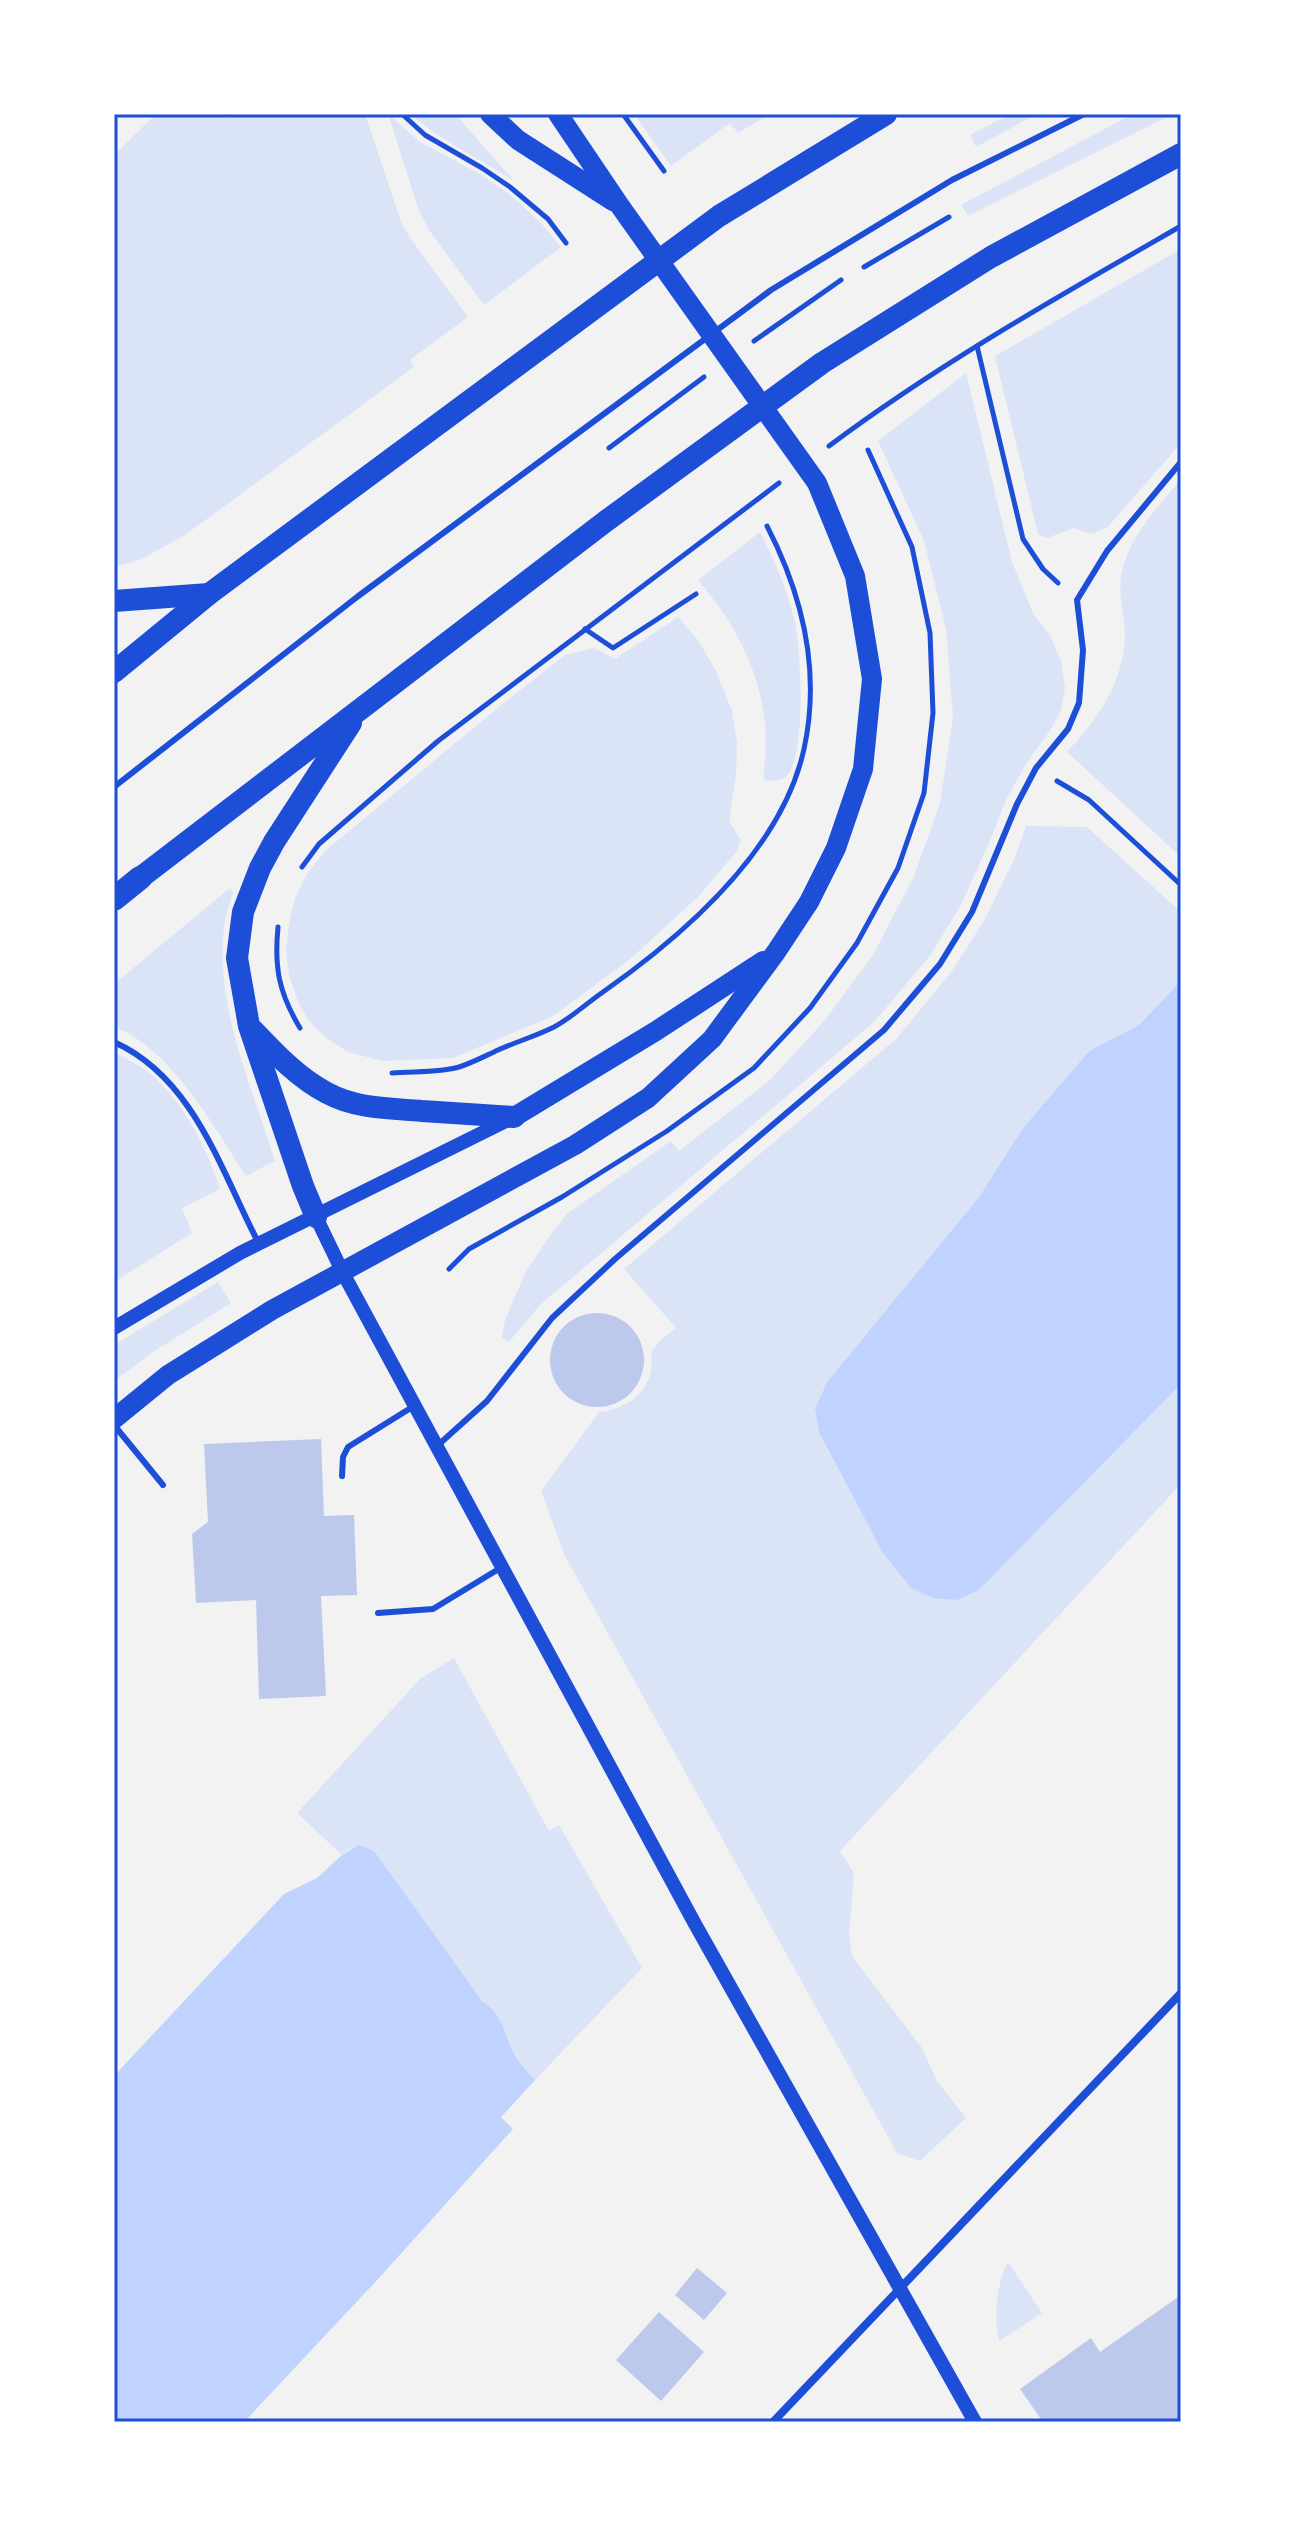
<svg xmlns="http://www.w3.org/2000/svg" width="1295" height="2536" font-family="'Crimson Pro',serif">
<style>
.green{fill:#dbe4f7}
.water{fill:#bfd3fe}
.building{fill:#bdc9ec}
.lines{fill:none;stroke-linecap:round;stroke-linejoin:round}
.path{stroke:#1d4ed8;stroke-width:5}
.service{stroke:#1d4ed8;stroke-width:6}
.minor{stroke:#1d4ed8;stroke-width:8}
.tertiary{stroke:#1d4ed8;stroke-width:14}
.primary{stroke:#1d4ed8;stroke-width:20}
.trunk{stroke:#1d4ed8;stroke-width:22}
.motorway{stroke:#1d4ed8;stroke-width:24}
.neatline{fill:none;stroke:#1d4ed8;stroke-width:3}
</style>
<rect width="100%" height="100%" fill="#f2f2f2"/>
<g class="green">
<polygon points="156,114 229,114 231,118 239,114 365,114 401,222 411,239 468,317 410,360 414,367 185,535 140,560 114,567 114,155"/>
<polygon points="388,114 420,142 480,174 508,193 541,223 561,247 484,305 429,230 419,211"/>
<path d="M 411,114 L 455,114 L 515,182 C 481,159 441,142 411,114 Z"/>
<polygon points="634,114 770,114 738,133 730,123 671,166"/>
<polygon points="1010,114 1037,114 976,147 970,135"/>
<polygon points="1133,114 1173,114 968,216 961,205"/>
<polygon points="1181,249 1181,443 1107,528 1091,534 1074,528 1047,538 1038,534 995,356"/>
<polygon points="966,373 1012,562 1033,613 1050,636 1061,660 1065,688 1061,710 1051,729 1026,764 1006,800 990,841 960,907 929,957 874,1022 540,1305 509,1342 502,1337 505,1320 526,1271 554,1230 568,1213 671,1141 679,1151 770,1080 825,1020 873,955 914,876 940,803 953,717 946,629 924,541 878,441"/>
<path d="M 1181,479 L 1181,857 L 1067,752 C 1099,718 1124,682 1125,633 C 1125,615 1118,596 1121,578 C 1126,540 1157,508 1181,479 Z"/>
<path d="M 760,532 C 774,560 787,588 794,619 C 801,644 808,763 784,778 C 779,781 771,780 766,781 L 763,778 C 775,702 747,637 698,580 Z"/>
<polygon points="678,617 698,640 716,671 732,711 737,743 736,775 729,821 741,840 736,852 699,896 629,960 553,1016 453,1058 382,1061 348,1052 325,1037 309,1021 298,1002 289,975 286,952 289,924 295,898 307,874 325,851 505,702 565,655 594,648 615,659"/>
<path d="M 1026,826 L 1087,827 L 1181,912 L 1181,981 L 1139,1025 L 1089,1051 L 1023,1128 L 979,1197 L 827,1382 L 815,1409 L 979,1590 L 1181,1384 L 1181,1484 L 840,1851 L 854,1873 L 849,1935 L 852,1956 L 922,2048 L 937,2081 L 966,2118 L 920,2161 L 897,2153 L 565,1556 L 541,1491 L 599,1412 C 623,1409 646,1397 651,1370 C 652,1364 650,1356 653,1350 C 657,1342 669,1334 676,1328 L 624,1269 L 896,1039 L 952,971 L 985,919 L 1015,857 Z"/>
<path d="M 230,888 L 233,892 C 230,904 225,916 224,928 C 215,1007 252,1087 275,1161 L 246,1176 C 214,1127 171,1048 114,1027 L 114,984 Z"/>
<path d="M 114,1052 C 125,1058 137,1064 147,1071 C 183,1100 206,1146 220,1189 L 182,1208 L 192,1233 L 114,1282 Z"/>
<polygon points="218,1282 231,1303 153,1352 114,1381 114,1345"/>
<path d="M 454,1658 L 549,1831 L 559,1825 L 642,1968 L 535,2080 C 528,2072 521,2064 515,2055 C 504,2035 504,2015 482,2001 L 351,1848 L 342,1855 L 297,1813 L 421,1678 Z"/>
<path d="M 1008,2262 L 1042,2313 L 999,2341 C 994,2316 996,2285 1008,2262 Z"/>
</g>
<g class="water">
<polygon points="1181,981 1181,1384 979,1590 957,1600 933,1598 911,1588 883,1553 819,1432 815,1409 827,1382 979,1197 1023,1128 1089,1051 1139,1025"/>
<path d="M 359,1845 L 374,1851 L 482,2001 C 504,2015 504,2035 515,2055 C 520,2064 528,2072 535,2080 L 501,2117 L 513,2129 L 379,2278 L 244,2422 L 114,2422 L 114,2076 L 284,1894 L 317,1878 L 342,1855 Z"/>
</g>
<g class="building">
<circle cx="597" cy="1360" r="47"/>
<polygon points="321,1439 324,1516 354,1515 357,1595 321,1596 326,1696 259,1699 256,1600 196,1603 192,1534 208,1522 204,1444"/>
<polygon points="697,2268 727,2293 704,2320 675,2295"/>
<polygon points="1181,2295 1181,2422 1043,2422 1020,2389 1091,2338 1100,2352"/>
<polygon points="659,2312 704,2352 661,2401 616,2360"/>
</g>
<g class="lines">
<g class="path">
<polyline points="402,114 425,135 482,168 510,187 548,219 566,243"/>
<polyline points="623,114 664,171"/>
<polyline points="864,267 949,217"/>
<polyline points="754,341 841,280"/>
<polyline points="977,346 1023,539 1043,569 1058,583"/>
<path d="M 829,446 C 940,363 1061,295 1181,226"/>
<polyline points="609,448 704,377"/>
<polyline points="585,629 613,648 696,594"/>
<polyline points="1057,781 1089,800 1181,885"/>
<polyline points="302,867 319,844 438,741 779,483"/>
<path d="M 278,927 C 274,968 279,993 300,1028"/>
<path d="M 392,1073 C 413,1071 439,1073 459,1067 C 472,1063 485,1056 498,1050 C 516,1042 536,1036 554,1027 C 571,1018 587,1003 603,992 C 684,935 782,850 804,749 C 821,671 803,596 767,526"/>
<polyline points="449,1269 469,1249 562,1197 667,1131 754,1068 810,1008 857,943 898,868 924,793 933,713 930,633 912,547 868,450"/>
</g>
<g class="service">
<polyline points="114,787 357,597 771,290 952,180 1084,114"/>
<path d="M 114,1042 C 194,1078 221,1171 258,1242"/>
<polyline points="114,1425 163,1485"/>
<polyline points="437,1446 487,1401 552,1318 615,1259 884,1030 940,964 972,912 1017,804 1036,768 1068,729 1079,703 1083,650 1077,600 1107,551 1181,462"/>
<polyline points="342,1476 343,1457 348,1447 414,1406"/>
<polyline points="378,1613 433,1609 502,1567"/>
</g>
<polyline class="minor" points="773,2422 1181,1993"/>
<g class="tertiary">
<polyline points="316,1217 343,1273 695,1924 975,2422"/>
<polyline points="114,1328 240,1253 510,1119"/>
</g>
<g class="primary">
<polyline points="490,114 518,140 613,201"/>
<polyline points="514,1117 656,1031 763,961"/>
<polyline points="114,1419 168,1375 272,1310 575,1145 648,1098 712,1039 776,952 809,902 836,848 863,769 872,679 855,576 817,483 620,206 558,114"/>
</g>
<g class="trunk">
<polyline points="114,601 209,594"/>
<polyline points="114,672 209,594 719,216 886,114"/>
<polyline points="140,878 606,521 822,363 991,257 1181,154"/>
<path d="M 253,1030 C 275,1053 298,1078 327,1093 C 357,1109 389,1108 422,1111 C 453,1113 484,1115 514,1117"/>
<polyline points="316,1217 303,1186 249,1026 237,958 243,912 260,868 274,842 351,723"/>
</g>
<polyline class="motorway" points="114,899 140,878"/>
</g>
<rect width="1295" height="2536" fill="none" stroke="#ffffff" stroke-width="232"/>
<rect x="116" y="116" width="1063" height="2304" class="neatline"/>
</svg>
